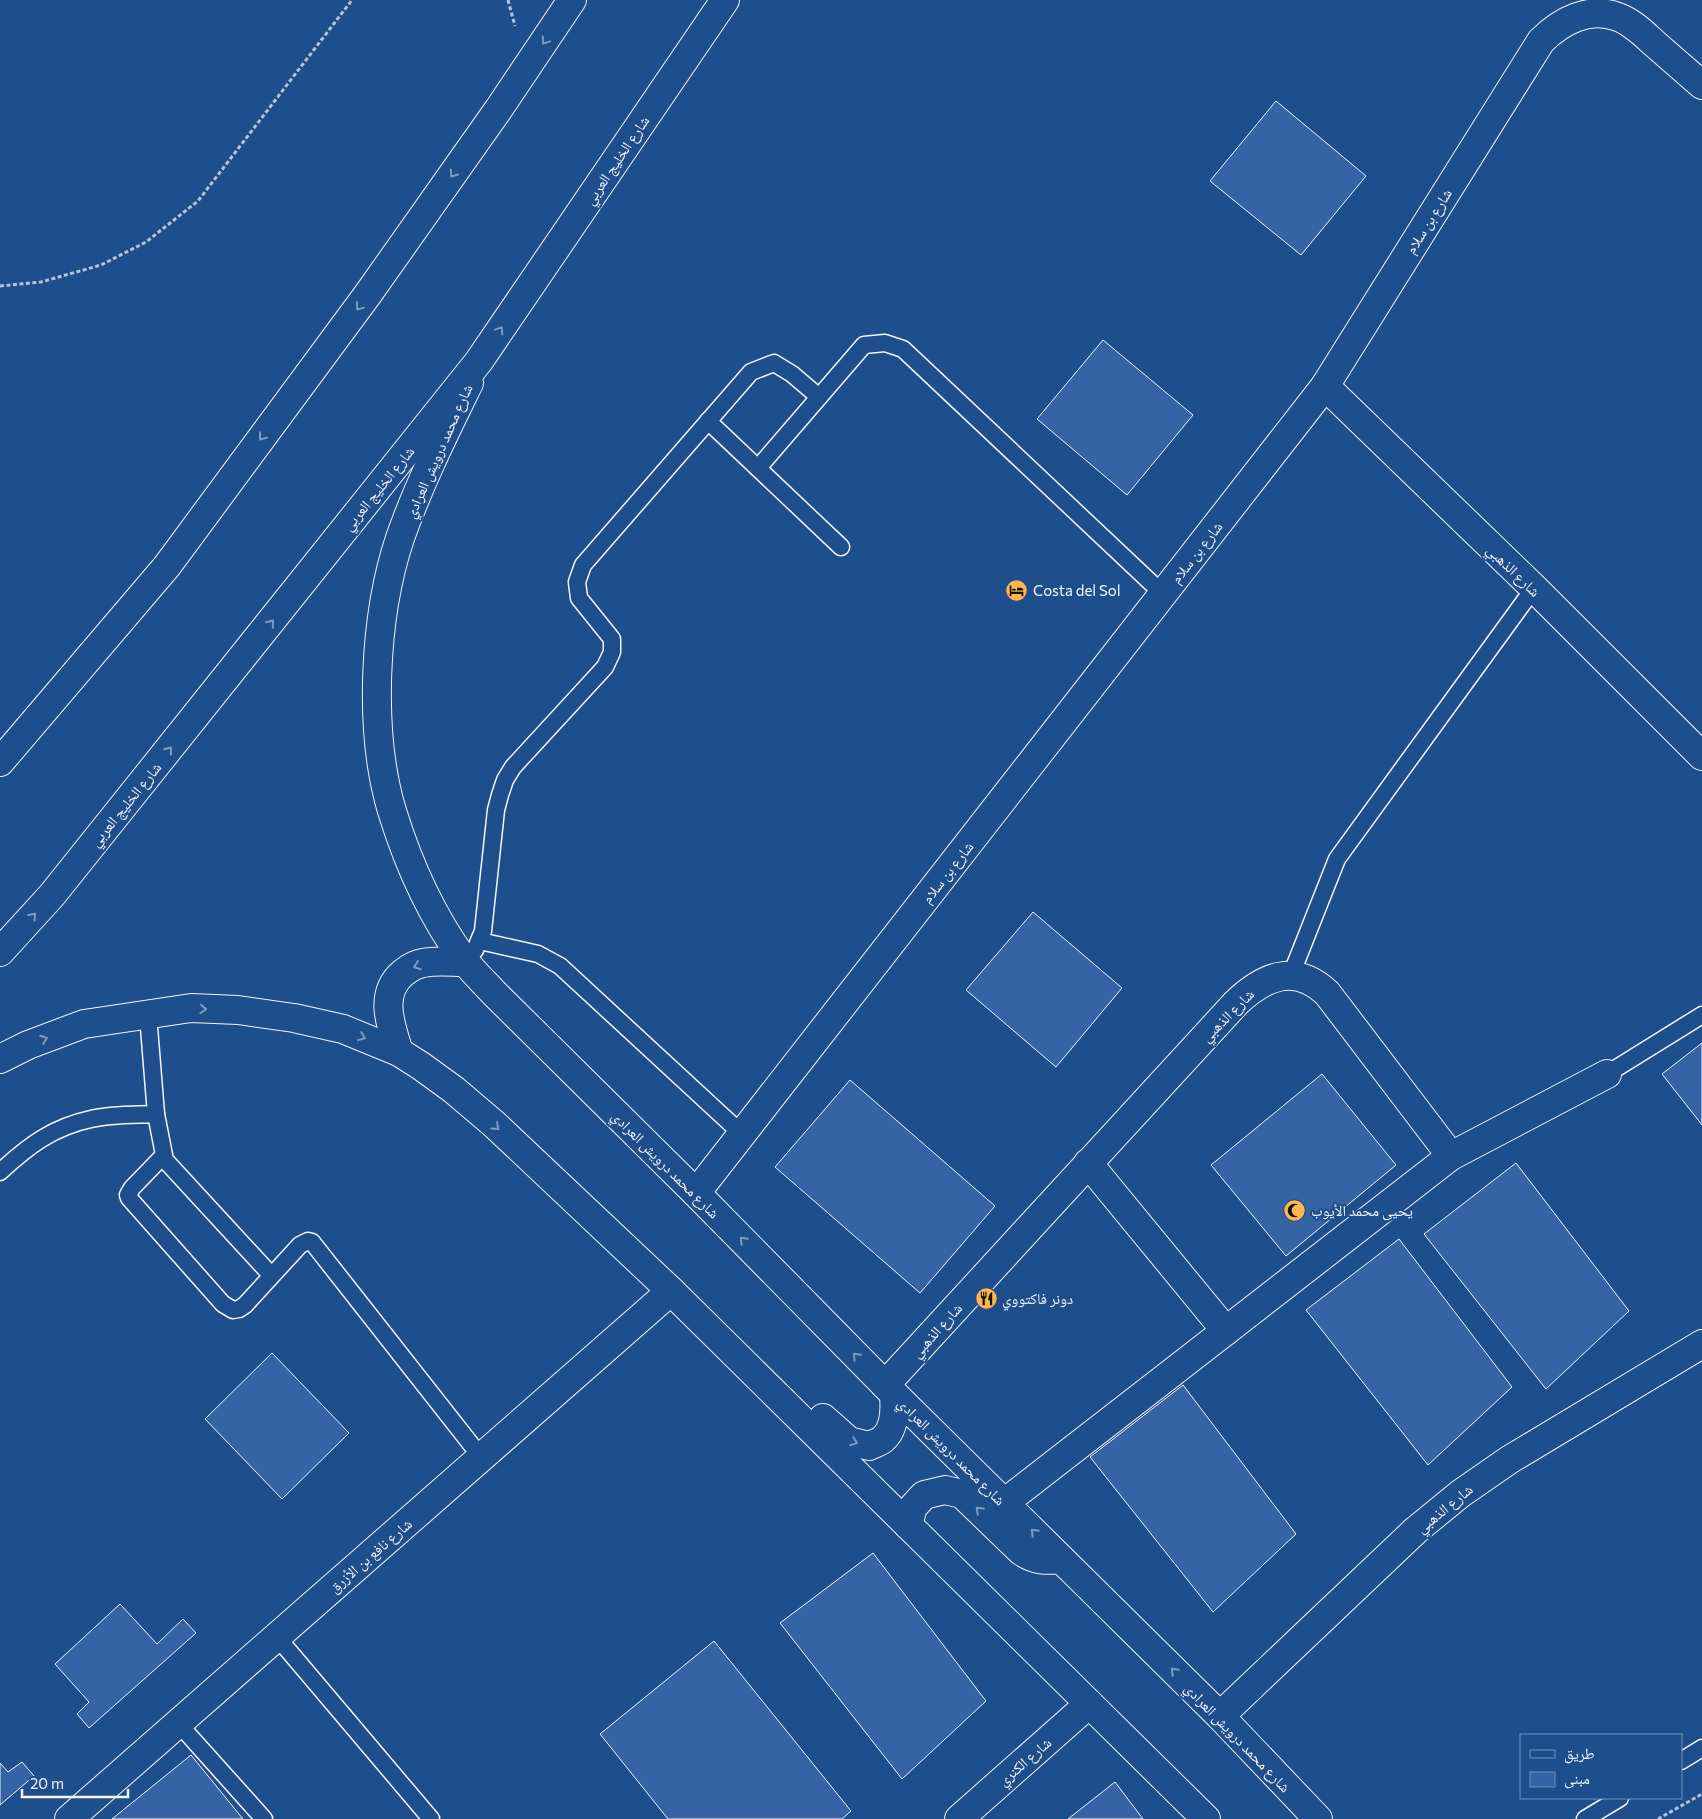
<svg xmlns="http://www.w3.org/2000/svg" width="1702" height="1819" font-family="Commissioner,'Noto Naskh Arabic',sans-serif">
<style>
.building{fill:#3563a3;stroke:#f2f6ff}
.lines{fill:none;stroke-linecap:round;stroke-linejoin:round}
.service-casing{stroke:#f2f6ff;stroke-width:19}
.minor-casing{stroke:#f2f6ff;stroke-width:30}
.tertiary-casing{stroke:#f2f6ff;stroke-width:30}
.primary-casing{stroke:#f2f6ff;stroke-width:30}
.path{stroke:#b3c4dc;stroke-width:3;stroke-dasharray:4 2.5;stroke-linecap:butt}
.service{stroke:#1f4e8c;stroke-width:16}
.minor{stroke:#1f4e8c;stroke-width:28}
.tertiary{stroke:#1f4e8c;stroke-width:28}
.primary{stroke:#1f4e8c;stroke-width:28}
.oneway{stroke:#7e9ac0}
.labels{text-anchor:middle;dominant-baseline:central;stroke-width:4;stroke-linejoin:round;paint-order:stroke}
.street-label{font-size:15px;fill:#f2f6ff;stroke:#1f4e8c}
.poi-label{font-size:15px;fill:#f2f6ff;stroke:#1f4e8c;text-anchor:start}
</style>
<rect width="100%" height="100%" fill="#1f4e8c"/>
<g class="building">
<polygon points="1276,101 1366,176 1301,255 1210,181"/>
<polygon points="1103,340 1193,415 1127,495 1037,419"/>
<polygon points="1033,912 1122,988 1056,1067 966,990"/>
<polygon points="1702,1043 1702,1125 1662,1074"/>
<polygon points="1322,1074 1396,1165 1286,1256 1211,1165"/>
<polygon points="850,1080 995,1206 920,1293 775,1167"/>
<polygon points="1516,1163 1629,1311 1546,1389 1424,1234"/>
<polygon points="1399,1239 1512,1387 1428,1465 1306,1310"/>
<polygon points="272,1353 349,1433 282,1499 205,1419"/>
<polygon points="1183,1385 1296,1534 1213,1612 1090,1457"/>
<polygon points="873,1553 986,1701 902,1779 780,1623"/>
<polygon points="120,1604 157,1644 183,1619 196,1633 89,1728 77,1714 89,1702 55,1664"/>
<polygon points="714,1641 851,1811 842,1819 668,1819 600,1734"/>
<polygon points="191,1755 243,1819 112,1819"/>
<polygon points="22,1762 34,1776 0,1805 0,1763 8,1772"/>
<polygon points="1115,1782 1143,1819 1068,1819"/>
</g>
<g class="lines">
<defs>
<g id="service">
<polyline points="708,421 841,547"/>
<polyline points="758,468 864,345 885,343 903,349 1163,594"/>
<polyline points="480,941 538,954 560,966 742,1134"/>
<polyline points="465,962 475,950 483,931 496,810 500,795 505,780 513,767 605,667 612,652 612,639 579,598 577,582 583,565 751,372 774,363 792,374 819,397"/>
<polyline points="1291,975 1337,859 1534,588"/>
<polyline points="148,1015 156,1114 165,1160 271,1275"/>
<polyline points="1607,1074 1702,1015"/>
<polyline points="163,1156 132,1188 128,1195 129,1198 223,1304 233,1310 239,1309 245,1305 300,1245 308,1241 312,1242 481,1457"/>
<path d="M 0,1172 C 28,1146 53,1127 91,1119 C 112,1114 135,1115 156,1114"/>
<polyline points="277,1637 431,1819"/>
<polyline points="178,1723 264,1819"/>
<polyline points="1681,1761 1702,1748"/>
<polyline points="1585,1819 1620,1798"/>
</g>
<g id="minor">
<polyline points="1325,386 1534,588 1702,756"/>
<polyline points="1088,1163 1226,1331"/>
<path d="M 696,1193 L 1325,386 L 1541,41 C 1561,21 1589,6 1618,17 C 1632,22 1644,34 1655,44 C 1671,58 1686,71 1702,85"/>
<path d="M 885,1385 L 1236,1003 C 1264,976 1295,963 1327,993 L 1451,1156"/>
<polyline points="1004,1503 1451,1156 1607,1074"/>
<polyline points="1220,1716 1416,1530 1460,1494 1509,1460 1702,1344"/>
<polyline points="69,1819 671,1291"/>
<polyline points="959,1819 1089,1704"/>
</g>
<g id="tertiary">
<path d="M 469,383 C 444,434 419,484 400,538 C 374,616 368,731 392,811 C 408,863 431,915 464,960 C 473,972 484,982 494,993 L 696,1193 L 894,1394 L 1220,1716 L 1318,1819"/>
<path d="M 399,1052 C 391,1026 378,994 403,973 C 408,969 415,964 423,963 C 436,960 452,962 465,962"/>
<polyline points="0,1059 28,1045 84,1024 191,1008 238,1010 294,1018 343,1029 399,1052 421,1066 454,1090 494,1124 671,1291 1206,1819"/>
<path d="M 823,1418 L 849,1441 L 869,1446 C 873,1444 880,1442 883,1439 C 895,1429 895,1407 894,1394"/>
<path d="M 908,1525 L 913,1507 L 924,1495 L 945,1490 L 962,1494 L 1021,1551 C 1034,1560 1045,1561 1061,1559"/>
</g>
<g id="primary">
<polyline points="0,762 167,566 368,294 498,110 572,0"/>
<polyline points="0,952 52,895 479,361 725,0"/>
</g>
</defs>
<use href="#service" class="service-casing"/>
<use href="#minor" class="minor-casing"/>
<use href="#tertiary" class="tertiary-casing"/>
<use href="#primary" class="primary-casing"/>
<g class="path">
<polyline points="508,0 515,26"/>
<polyline points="0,286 41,282 101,265 146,242 198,201 352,0"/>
<polyline points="1658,1819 1702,1794"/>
</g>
<use href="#service" class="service"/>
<use href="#minor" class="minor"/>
<use href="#tertiary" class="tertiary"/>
<use href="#primary" class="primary"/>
</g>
<defs><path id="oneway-chevron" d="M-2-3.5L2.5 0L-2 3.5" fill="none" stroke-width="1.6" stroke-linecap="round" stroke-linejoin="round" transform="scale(1.25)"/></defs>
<g class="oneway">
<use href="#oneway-chevron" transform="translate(545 41) rotate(124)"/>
<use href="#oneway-chevron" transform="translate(453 174) rotate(125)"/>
<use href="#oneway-chevron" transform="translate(359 307) rotate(127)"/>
<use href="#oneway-chevron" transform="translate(500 330) rotate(-56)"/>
<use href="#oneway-chevron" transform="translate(262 437) rotate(127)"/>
<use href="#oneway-chevron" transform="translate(271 623) rotate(-51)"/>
<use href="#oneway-chevron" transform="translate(169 750) rotate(-51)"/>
<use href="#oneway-chevron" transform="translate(33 916) rotate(-48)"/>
<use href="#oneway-chevron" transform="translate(417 966) rotate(161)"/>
<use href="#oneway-chevron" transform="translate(203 1009) rotate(2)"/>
<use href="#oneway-chevron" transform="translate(362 1037) rotate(22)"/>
<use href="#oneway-chevron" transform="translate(44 1039) rotate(-21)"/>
<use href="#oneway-chevron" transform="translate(496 1127) rotate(42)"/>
<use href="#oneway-chevron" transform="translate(743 1240) rotate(-134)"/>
<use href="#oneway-chevron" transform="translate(856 1356) rotate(-134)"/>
<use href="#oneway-chevron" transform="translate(854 1442) rotate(21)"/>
<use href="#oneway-chevron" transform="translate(979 1510) rotate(-136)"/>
<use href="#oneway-chevron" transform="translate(1034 1532) rotate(-135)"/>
<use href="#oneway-chevron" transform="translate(1174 1671) rotate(-135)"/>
</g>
<defs>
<symbol id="hotel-disc" viewBox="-11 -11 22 22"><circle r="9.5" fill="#ffb74d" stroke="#1f4e8c"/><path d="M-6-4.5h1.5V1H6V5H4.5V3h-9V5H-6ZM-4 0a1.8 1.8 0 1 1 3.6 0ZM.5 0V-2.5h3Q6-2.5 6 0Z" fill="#111"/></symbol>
<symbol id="mosque-disc" viewBox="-11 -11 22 22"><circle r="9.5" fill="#ffb74d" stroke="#1f4e8c"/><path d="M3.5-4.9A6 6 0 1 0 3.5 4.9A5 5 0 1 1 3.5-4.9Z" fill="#111"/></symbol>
<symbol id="restaurant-disc" viewBox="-11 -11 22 22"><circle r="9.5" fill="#ffb74d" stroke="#1f4e8c"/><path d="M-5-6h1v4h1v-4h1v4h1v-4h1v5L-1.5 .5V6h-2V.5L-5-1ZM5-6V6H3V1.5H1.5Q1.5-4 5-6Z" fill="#111"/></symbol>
</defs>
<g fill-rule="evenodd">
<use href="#hotel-disc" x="1004" y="578" width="25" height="25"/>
<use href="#mosque-disc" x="1282" y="1198" width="25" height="25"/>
<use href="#restaurant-disc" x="974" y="1286" width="25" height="25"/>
</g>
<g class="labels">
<g class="street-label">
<text transform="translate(616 160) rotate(-56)">شارع الخليج العربي</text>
<text transform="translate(1428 221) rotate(-58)">شارع بن سلام</text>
<text transform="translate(438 451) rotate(-66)">شارع محمد درويش العرادي</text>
<text transform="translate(378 488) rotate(-51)">شارع الخليج العربي</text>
<text transform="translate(1196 552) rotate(-52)">شارع بن سلام</text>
<text transform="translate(1514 570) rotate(44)">شارع الذهبي</text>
<text transform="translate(125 804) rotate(-51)">شارع الخليج العربي</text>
<text transform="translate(947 872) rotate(-52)">شارع بن سلام</text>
<text transform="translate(1227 1015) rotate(-45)">شارع الذهبي</text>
<text transform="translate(666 1164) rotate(45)">شارع محمد درويش العرادي</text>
<text transform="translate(936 1330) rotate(-48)">شارع الذهبي</text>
<text transform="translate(952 1451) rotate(45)">شارع محمد درويش العرادي</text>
<text transform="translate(1444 1508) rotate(-39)">شارع الذهبي</text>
<text transform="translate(370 1555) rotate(-41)">شارع نافع بن الأزرق</text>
<text transform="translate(1238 1737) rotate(46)">شارع محمد درويش العرادي</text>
<text transform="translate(1024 1761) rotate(-41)">شارع الكنري</text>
</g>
<g class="poi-label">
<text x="1033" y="590">Costa del Sol</text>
<text x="1311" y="1210">يحيى محمد الأيوب</text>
<text x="1002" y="1298">دونر فاكتووي</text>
</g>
</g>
<rect x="1520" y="1734" width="162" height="65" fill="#1f4e8c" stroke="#7391ba"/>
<rect x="1530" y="1750" width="25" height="8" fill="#1f4e8c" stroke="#7391ba"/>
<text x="1564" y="1759" font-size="15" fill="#f2f6ff">طريق</text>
<rect x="1530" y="1772" width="25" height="15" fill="#3563a3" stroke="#7391ba"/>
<text x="1564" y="1784" font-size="15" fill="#f2f6ff">مبنى</text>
<path d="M22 1789v8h106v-8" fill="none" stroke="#f2f6ff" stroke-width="2.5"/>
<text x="30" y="1789" font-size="15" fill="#f2f6ff" stroke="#1f4e8c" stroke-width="4" paint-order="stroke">20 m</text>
</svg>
